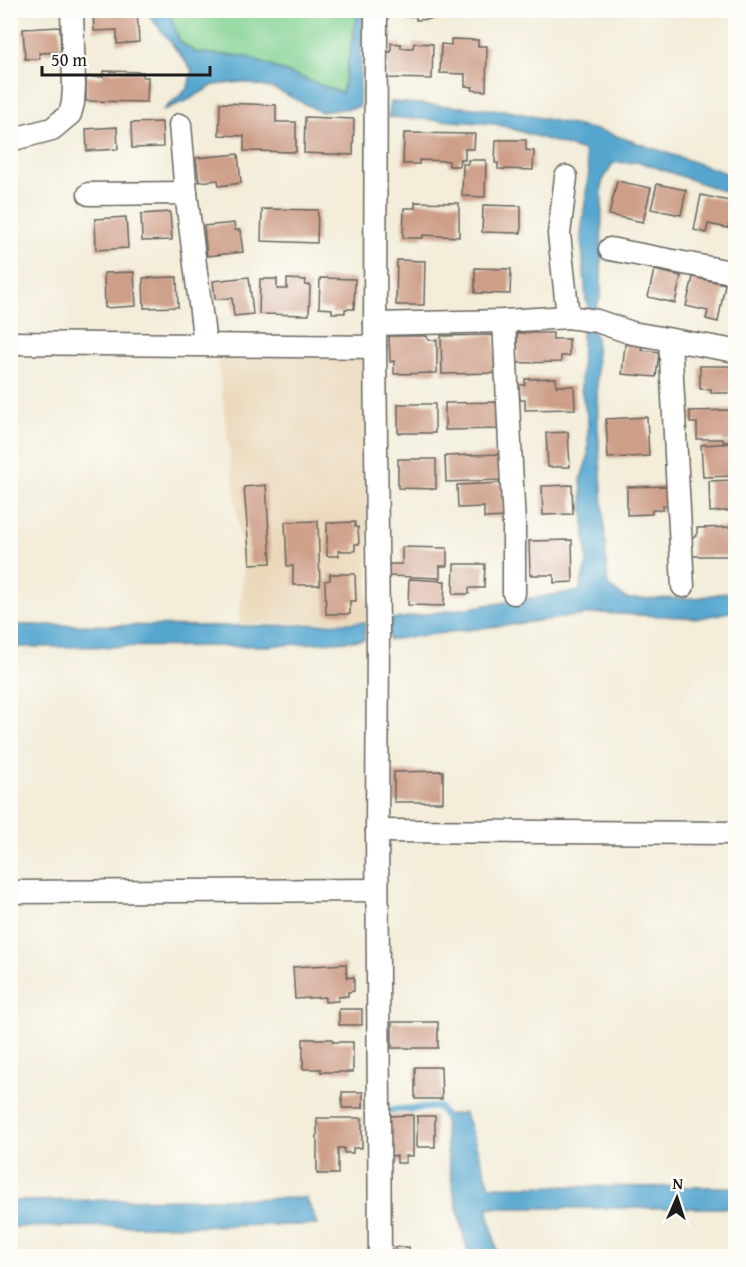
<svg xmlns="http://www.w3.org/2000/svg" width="746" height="1267" font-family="'Gentium Book Plus',serif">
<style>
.built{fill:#ead8ba}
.green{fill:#82d292;stroke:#4f7757;stroke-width:1.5}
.water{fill:#56a7d0;stroke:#396276;stroke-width:1.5}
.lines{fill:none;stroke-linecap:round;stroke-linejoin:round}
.stream{stroke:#56a7d0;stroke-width:7}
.building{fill:#cd9e88}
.minor-casing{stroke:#67655e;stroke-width:25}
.minor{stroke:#fff;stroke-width:22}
</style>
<rect width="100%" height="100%" fill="#fdfcf7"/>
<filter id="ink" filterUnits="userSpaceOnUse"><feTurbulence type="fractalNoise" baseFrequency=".0167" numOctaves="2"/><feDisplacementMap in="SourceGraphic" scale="12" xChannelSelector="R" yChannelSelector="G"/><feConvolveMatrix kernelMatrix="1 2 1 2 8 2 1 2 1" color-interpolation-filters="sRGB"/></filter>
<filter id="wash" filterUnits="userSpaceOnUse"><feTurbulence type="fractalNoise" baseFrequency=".008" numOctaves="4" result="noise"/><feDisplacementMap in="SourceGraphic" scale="24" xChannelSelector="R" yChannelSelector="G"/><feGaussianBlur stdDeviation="1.35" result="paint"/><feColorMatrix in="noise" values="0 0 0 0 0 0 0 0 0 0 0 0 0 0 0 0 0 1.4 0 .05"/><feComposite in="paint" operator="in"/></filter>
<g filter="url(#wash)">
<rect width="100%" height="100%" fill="#f3edd9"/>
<polygon class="built" points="217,354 368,356 368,620 238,624 244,570"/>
<polygon class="green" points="169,11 358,11 342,93 244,56 197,53 180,42"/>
<g class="water">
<polygon points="146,11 169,11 180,42 197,53 244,56 342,93 358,11 363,11 359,107 321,112 275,89 242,82 214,85 188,100 163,110 188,88 192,70"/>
<polygon points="391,102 504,110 605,132 735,176 735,195 640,162 613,163 602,182 601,295 594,313 593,331 596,338 598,428 608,585 627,599 696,598 735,591 735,611 700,618 600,613 389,640 388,620 579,591 587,562 581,478 588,457 588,420 581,390 582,331 587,331 589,309 586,299 581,234 589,171 584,151 496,124 388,117"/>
<polygon points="365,622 364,640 266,646 11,647 11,625 269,626"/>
<path d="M 465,1113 L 490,1186 L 735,1187 L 735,1208 L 487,1208 L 498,1256 L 469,1256 C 457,1210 446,1163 444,1115 Z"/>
<polygon points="306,1198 318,1225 11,1227 11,1201"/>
</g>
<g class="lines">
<polyline class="stream" points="392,1110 439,1107 444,1115"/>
</g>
<g id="blocks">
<g class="building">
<polygon points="93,10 137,10 139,42 117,44 117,30 94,31"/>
<polygon points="404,10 450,10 450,18 416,20 416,16 405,17"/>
<polygon points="60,27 61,52 39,53 40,59 25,59 23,29"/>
<polygon points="451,39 478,40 478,46 487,46 486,91 472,90 473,87 465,86 465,74 440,73 441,44 451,45"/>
<polygon points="391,43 401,44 401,48 413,48 414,43 433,44 432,79 387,78 387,52 391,52"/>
<polygon points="103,71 143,72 143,77 148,77 147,102 86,101 86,77 103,77"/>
<polygon points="220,103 276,105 276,122 296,122 296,152 244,151 244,136 219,135"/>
<polygon points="305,117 354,119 353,155 304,153"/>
<polygon points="162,122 163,147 132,148 131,123"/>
<polygon points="117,127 118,149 87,151 86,129"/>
<polygon points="404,133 475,134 474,149 465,149 465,160 460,159 459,166 449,166 449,161 419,160 419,164 403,164"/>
<polygon points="496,140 526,140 526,150 534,151 533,170 498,169 498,163 495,163"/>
<polygon points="238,154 241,183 219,186 218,180 199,182 196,158"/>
<polygon points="468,160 486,160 485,197 462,196 463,164 468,164"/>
<polygon points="617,181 651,188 643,222 609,215"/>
<polygon points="657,184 686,190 681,215 651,209"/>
<polygon points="701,195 734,202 728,228 708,224 706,233 694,230"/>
<polygon points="415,202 459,203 459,237 423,235 423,238 403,238 404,208 415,208"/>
<polygon points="483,205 521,206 521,233 482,232"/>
<polygon points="262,209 318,210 317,243 261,241"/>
<polygon points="170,212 172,240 142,241 141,214"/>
<polygon points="126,217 128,248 96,250 95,219"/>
<polygon points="234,223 235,230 240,230 243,252 207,256 204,226"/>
<polygon points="397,260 425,261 424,305 396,305"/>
<polygon points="475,268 511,269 510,294 475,293"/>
<polygon points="654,270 681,276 675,303 648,297"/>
<polygon points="134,272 136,306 105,308 104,273"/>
<polygon points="177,277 178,307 144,308 143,278"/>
<polygon points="249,277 253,314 234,316 232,298 215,299 213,281"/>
<polygon points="693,277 725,284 718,322 706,319 708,311 686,306"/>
<polygon points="320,278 355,279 354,309 345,309 345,313 332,313 332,309 319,308"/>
<polygon points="260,279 277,279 277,289 287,289 287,279 306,280 305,285 310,285 309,315 259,314"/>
<polygon points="517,333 553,333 553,339 569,339 569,356 561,356 561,362 517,363"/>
<polygon points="494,335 498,373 442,374 441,336"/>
<polygon points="389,336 427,336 428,340 437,340 437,373 394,374 394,361 390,362"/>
<polygon points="625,344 642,346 641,350 659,352 656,377 622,374"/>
<polygon points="700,366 736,366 736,393 711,393 711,389 700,389"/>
<polygon points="556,378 556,386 574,386 575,409 525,410 525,400 520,400 519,385 525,385 525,379"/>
<polygon points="500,402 500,429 445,430 445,403"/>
<rect x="398" y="404" width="37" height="29"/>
<polygon points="736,410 736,441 723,442 723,439 697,439 697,423 690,423 690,411"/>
<polygon points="647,417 649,456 608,458 606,419"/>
<polygon points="568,432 570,467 548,467 546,433"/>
<polygon points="736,443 736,476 703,477 701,445"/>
<polygon points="500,454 501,480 446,482 445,456"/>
<polygon points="398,459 436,459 436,489 398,488"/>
<polygon points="736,480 736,510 710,512 709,481"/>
<polygon points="503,483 505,517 484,518 484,507 458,508 457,485"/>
<polygon points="266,485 271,563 250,564 244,487"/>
<polygon points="572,485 573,514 543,515 542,486"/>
<polygon points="669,486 669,505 663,505 663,510 652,510 652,514 627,515 627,487"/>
<polygon points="318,521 320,585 293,585 293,566 287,566 285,522"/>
<polygon points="355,522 355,527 358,527 359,544 355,544 355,551 338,551 339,556 327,556 327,523"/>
<polygon points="736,527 736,556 692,556 692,537 697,536 697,528"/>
<polygon points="572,540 573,582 554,583 554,575 530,575 529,541"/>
<polygon points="402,547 447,548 447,566 440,566 440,578 389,576 389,564 402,564"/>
<polygon points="454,564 485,564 484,588 469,588 469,594 453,594"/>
<polygon points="330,574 355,574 356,601 350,601 350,614 326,614 325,581 330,580"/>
<polygon points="409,579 445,581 444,606 408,605"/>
<polygon points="443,771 443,802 394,802 394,772"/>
<polygon points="346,964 347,978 354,977 354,991 348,992 348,996 338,997 338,1001 325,1002 325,997 295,999 293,967"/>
<rect x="339" y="1009" width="23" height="16"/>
<rect x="392" y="1022" width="46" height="26"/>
<polygon points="303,1039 332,1039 333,1042 353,1042 353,1072 321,1072 321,1069 303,1069"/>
<polygon points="415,1067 441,1067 442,1099 415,1099"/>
<rect x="342" y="1092" width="21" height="16"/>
<polygon points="413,1115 413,1156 406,1156 406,1163 397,1163 397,1156 387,1155 387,1116"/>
<rect x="417" y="1116" width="18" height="31"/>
<polygon points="317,1118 362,1118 362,1148 353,1148 353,1153 344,1153 344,1148 338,1148 338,1174 317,1174"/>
<polygon points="395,1247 409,1247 409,1251 421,1251 421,1256 395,1256"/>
</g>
</g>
</g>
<g filter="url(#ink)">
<use href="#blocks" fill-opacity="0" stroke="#67655e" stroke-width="1.5"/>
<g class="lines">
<defs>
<g id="minor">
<polyline points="376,10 375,347 378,632 377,831 380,1256"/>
<polyline points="180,125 186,193 205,344"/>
<polyline points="10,140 52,129 70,114 73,103 74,85 72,10"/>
<polyline points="566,177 559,234 568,317"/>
<polyline points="89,194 186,193"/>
<polyline points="610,249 736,273"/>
<polyline points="504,321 514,525 514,593"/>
<polyline points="375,324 504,321 568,317 597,321 632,333 736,351"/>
<polyline points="670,340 683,586"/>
<polyline points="10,343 375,347"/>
<polyline points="377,831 736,833"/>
<polyline points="10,892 377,890"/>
</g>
</defs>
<use href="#minor" class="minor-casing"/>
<use href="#minor" class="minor"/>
</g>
</g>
<rect width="746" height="1267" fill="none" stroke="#fdfcf7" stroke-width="36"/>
<g transform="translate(677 1198) rotate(3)" stroke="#fdfcf7" stroke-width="4.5" paint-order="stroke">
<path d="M0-4.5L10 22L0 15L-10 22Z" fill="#1c1c1c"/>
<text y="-9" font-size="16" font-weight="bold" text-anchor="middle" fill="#1c1c1c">N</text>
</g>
<path d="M42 66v9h168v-9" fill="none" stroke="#1c1c1c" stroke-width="3"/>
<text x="51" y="66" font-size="18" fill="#1c1c1c" stroke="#fdfcf7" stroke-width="4.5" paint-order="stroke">50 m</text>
</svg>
